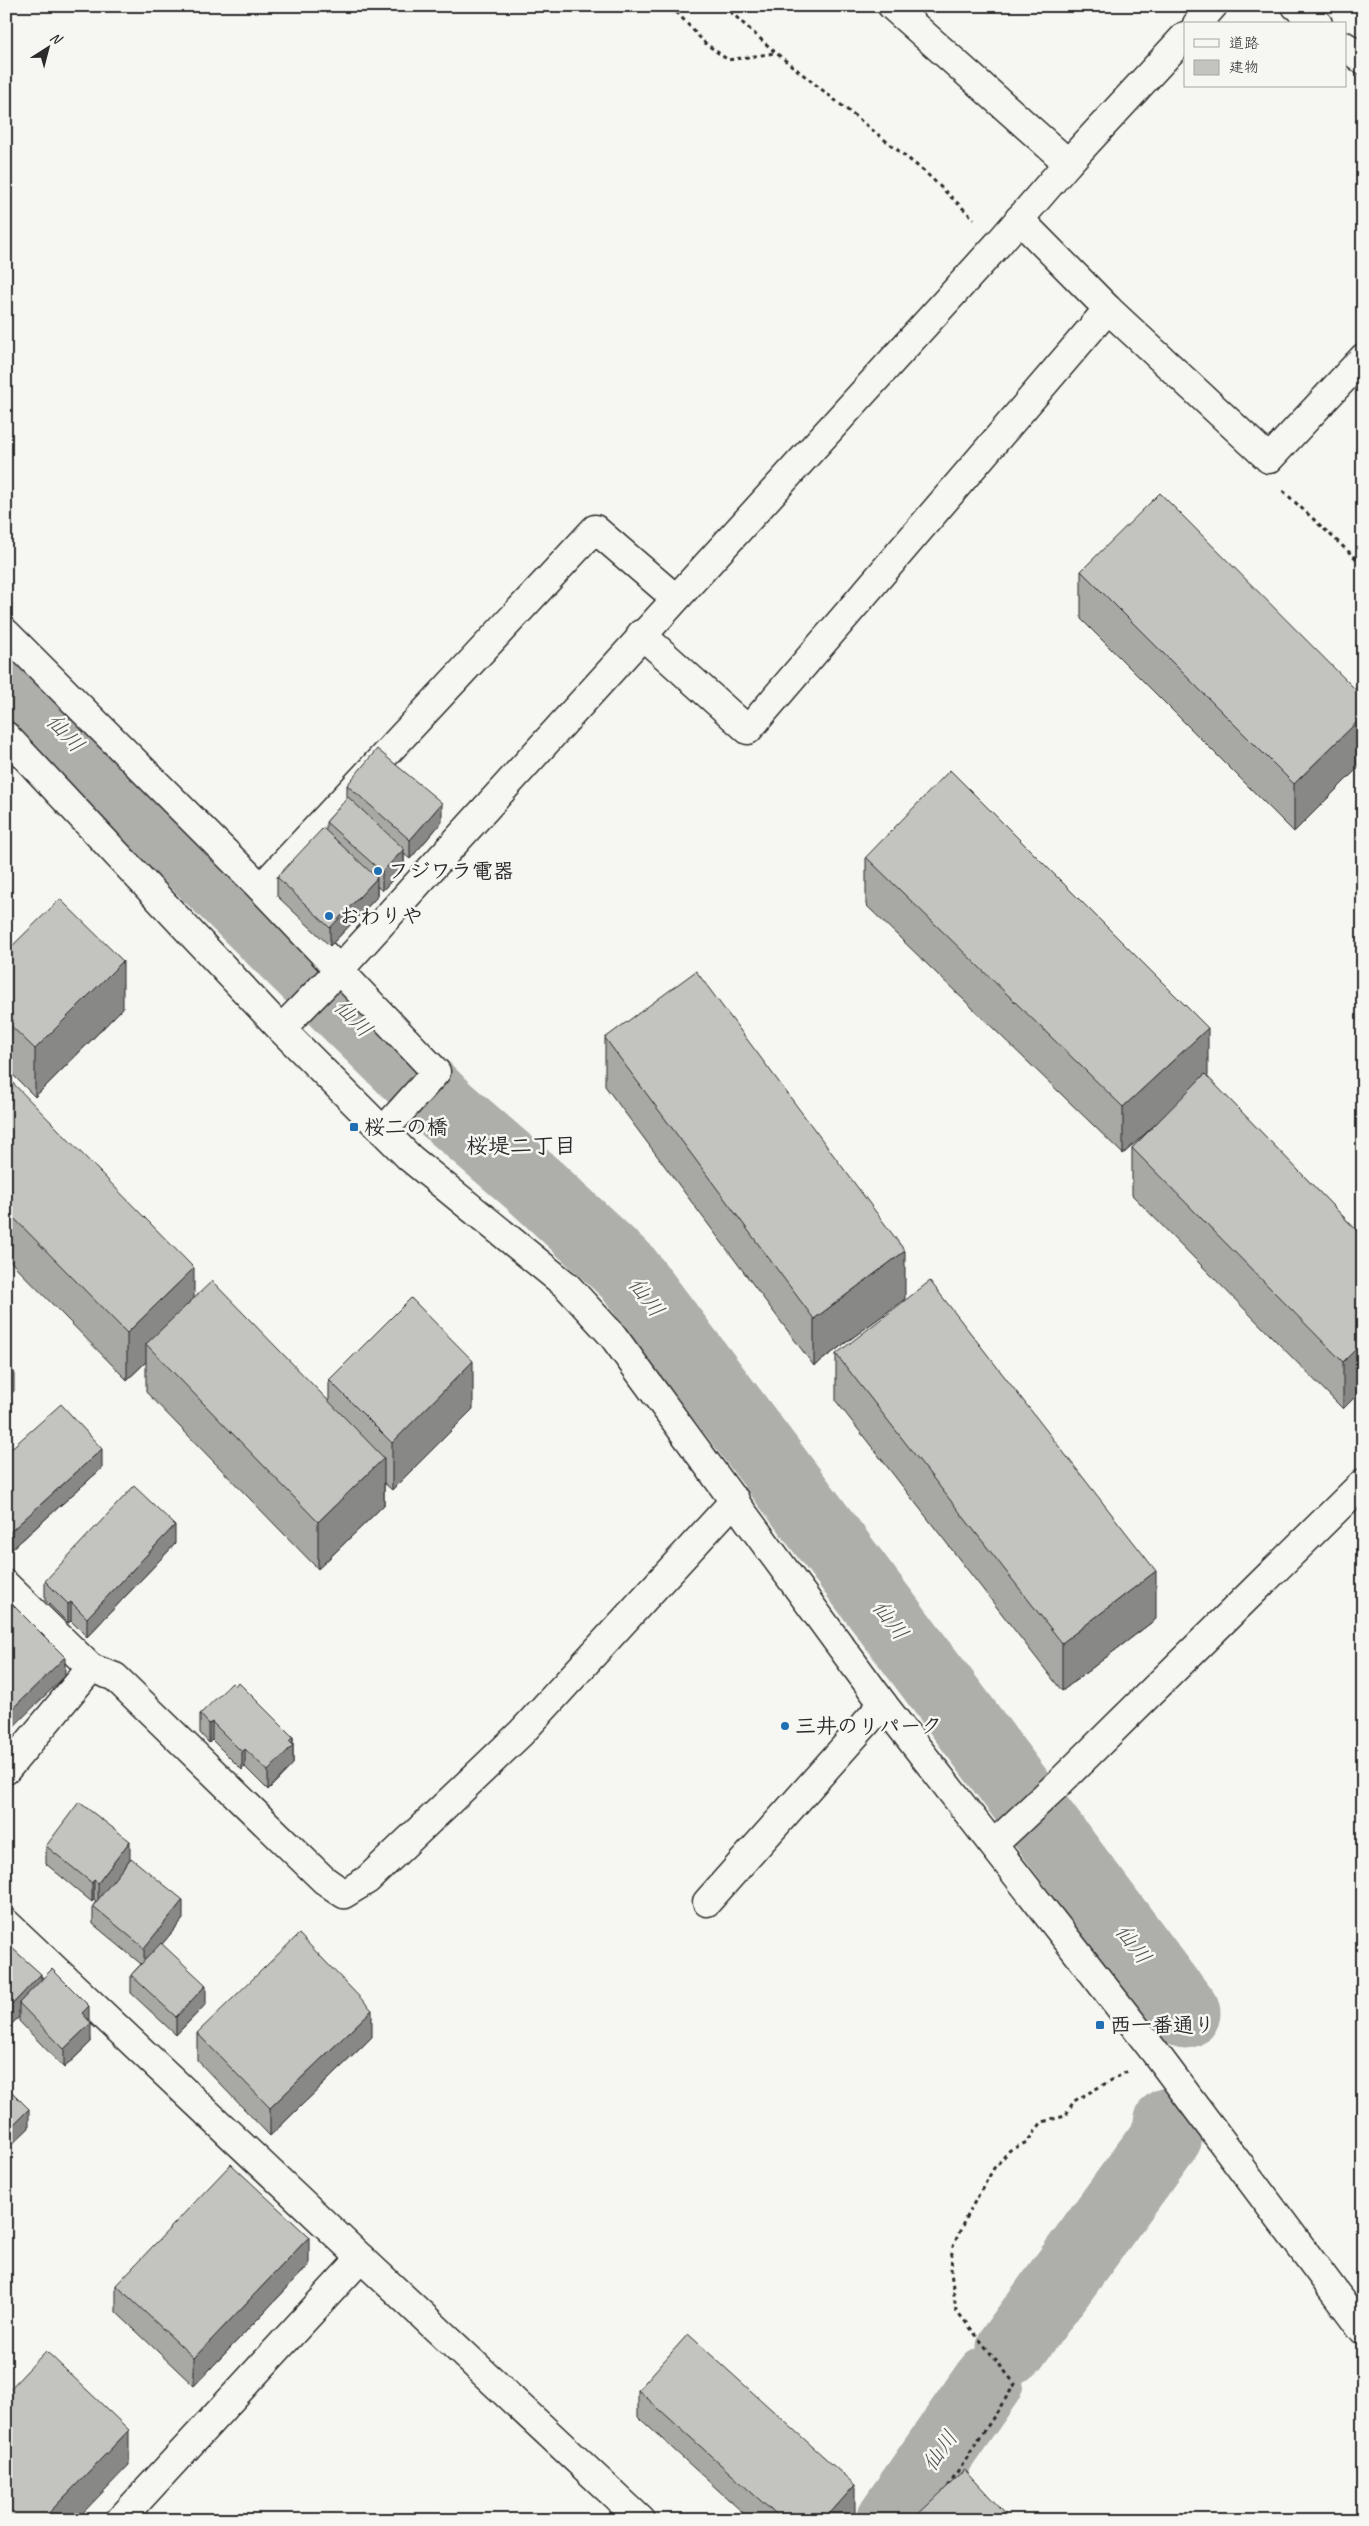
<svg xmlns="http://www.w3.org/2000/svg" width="1369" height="2526" font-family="Caveat,'Klee One',sans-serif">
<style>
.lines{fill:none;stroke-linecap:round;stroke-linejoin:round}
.river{stroke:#aeaeab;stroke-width:71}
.minor-casing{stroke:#2b2b2b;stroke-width:31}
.path{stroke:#2b2b2b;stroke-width:3;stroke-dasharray:4 4;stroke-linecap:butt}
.minor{stroke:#f6f6f2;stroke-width:28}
.wall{fill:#a8a8a5;stroke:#2b2b2b}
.shaded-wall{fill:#888886;stroke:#2b2b2b}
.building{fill:#c3c3c0;stroke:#2b2b2b}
.poi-dot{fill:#1f6fb2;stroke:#f6f6f2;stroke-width:2}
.labels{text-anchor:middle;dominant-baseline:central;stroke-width:5;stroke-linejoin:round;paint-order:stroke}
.poi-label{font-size:21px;font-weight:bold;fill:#2b2b2b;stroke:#f6f6f2;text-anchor:start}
.water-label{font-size:22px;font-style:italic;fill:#525251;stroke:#f6f6f2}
.neighbourhood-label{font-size:22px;font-weight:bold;fill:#2b2b2b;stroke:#f6f6f2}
</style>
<rect width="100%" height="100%" fill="#f6f6f2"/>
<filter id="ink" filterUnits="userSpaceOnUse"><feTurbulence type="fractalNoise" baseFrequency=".02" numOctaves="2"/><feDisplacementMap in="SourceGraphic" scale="10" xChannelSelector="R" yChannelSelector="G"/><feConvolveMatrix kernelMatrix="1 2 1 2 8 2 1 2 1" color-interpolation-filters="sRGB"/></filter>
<g filter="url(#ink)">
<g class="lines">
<g class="river">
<polyline points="6,670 94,763 447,1110 537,1188 628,1273 1185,2013"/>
<polyline points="1012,2348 1167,2136 1169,2123"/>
<polyline points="892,2520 988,2382"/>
</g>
<defs>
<g id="minor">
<polyline points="892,6 1068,163"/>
<polyline points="1296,6 1318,24"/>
<polyline points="1197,24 1213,6"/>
<polyline points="1345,46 1363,60"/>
<polyline points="1019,219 1108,309 1269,459 1363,358"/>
<polyline points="6,633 261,888 436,1072 383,1131"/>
<polyline points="641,634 748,730 1108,309"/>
<polyline points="6,736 281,1029 410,1158 567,1286 613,1336 883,1704 1157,2055 1363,2330"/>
<polyline points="261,888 595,529 675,598"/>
<polyline points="281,1029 340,969 999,243 1068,163 1185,36"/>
<polyline points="6,1585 91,1668 115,1677 324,1880 344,1894 367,1880 521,1733 735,1500"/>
<polyline points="6,1770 91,1668"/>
<polyline points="994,1844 1057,1785 1363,1483"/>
<polyline points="707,1902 883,1704"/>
<polyline points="6,1923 361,2258 641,2520"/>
<polyline points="120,2520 361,2258"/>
</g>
</defs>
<use href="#minor" class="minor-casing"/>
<g class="path">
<polyline points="671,6 705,43 728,60 775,53"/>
<polyline points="724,6 776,53 925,172 974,219"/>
<polyline points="1283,491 1363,565"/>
<polyline points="948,2487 1015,2384 956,2310 951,2272 952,2249 966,2217 994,2168 1010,2150 1027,2142 1042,2122 1065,2116 1074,2101 1128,2071"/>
</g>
<use href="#minor" class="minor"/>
</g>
<g class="wall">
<polygon points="1081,571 1363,697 1294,832 1081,619"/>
<polygon points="347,785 442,822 410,859 404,854 404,867 382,891 377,886 377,897 330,946 277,896 277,877 326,830 326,822 347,799"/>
<polygon points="866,857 1208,1076 1207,1077 1363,1237 1363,1389 1343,1409 1132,1195 1132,1148 1158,1122 1123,1154 866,905"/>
<polygon points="6,952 123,1008 35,1097 6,1068"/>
<polygon points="605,1038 905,1299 814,1366 605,1086"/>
<polygon points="6,1076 194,1299 329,1401 329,1380 473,1409 392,1490 384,1483 384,1505 318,1569 146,1392 146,1362 127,1380 6,1257"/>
<polygon points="836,1354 1156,1619 1062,1691 836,1401"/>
<polygon points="6,1453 102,1468 10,1551 6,1547"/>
<polygon points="175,1544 87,1637 71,1621 68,1623 45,1600 45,1581"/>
<polygon points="200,1714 293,1737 293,1764 268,1790 245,1767 242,1770 212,1740 209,1743 200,1733"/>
<polygon points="46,1846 130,1859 183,1919 162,1944 206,2004 176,2035 131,1993 131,1975 141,1964 93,1924 93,1906 96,1901 94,1899 92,1902 46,1864"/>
<polygon points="6,1953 89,2021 91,2042 64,2068 19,2021 19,2017 7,2029 6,2028"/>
<polygon points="197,2033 372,2037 270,2136 197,2060"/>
<polygon points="309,2265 194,2386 116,2312 116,2285"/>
<polygon points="638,2390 855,2512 848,2520 751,2520 638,2417"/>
</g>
<g class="shaded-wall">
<polygon points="1363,716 1363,763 1294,832 1294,784"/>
<polygon points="442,803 442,822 410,859 410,840"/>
<polygon points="404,849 404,867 382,891 382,872"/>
<polygon points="377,878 377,897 330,946 330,928"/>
<polygon points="123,961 123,1008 35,1097 35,1049"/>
<polygon points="1208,1028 1208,1076 1123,1154 1123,1107"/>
<polygon points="905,1251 905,1299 814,1366 814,1319"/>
<polygon points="194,1268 194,1315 146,1344 146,1362 127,1380 127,1333"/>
<polygon points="1363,1342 1363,1389 1343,1409 1343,1362"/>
<polygon points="473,1361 473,1409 392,1490 392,1443"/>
<polygon points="14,1372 14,1391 6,1399 6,1380"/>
<polygon points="102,1449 102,1468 10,1551 10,1532"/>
<polygon points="384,1458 384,1505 318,1569 318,1522"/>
<polygon points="175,1525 175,1544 87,1637 87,1618"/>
<polygon points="1156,1571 1156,1619 1062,1691 1062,1643"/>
<polygon points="71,1602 71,1621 68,1623 68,1604"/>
<polygon points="65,1657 65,1676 6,1734 6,1715"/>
<polygon points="212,1722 212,1740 209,1743 209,1724"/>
<polygon points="293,1737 293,1764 268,1790 268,1771 289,1741"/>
<polygon points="245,1749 245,1767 242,1770 242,1752"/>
<polygon points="130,1841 130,1859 98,1902 98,1883"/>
<polygon points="94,1880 94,1899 92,1902 92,1883"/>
<polygon points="183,1900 183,1919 144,1966 144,1948"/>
<polygon points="41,1974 41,1993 19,2003 19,2017 7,2029 7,2010"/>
<polygon points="206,1985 206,2004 176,2035 176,2017"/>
<polygon points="89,2006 89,2024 82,2013"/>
<polygon points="372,2010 372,2037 270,2136 270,2108"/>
<polygon points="91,2023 91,2042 64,2068 64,2049"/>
<polygon points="29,2109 29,2128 6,2150 6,2132"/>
<polygon points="309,2237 309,2265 194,2386 194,2358"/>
<polygon points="129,2430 129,2465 76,2520 42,2520"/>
<polygon points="855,2485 855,2512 848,2520 824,2520"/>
</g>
<g class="building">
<polygon points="1160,493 1363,697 1363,716 1294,784 1081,571"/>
<polygon points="377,749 442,803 410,840 347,785"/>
<polygon points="950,770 1208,1028 1123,1107 866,857"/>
<polygon points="348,797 404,849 382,872 326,822"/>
<polygon points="323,828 377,878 330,928 277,877"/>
<polygon points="60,899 123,961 35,1049 6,1021 6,952"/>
<polygon points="696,971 905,1251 814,1319 605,1038"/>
<polygon points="1205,1074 1363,1237 1363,1342 1343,1362 1132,1148"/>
<polygon points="6,1076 194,1268 127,1333 6,1210"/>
<polygon points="212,1281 384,1458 318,1522 146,1344"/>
<polygon points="930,1281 1156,1571 1062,1643 836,1354"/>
<polygon points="411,1298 473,1361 392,1443 329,1380"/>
<polygon points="6,1364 14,1372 6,1380"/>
<polygon points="61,1404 102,1449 10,1532 6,1528 6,1453"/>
<polygon points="134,1486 175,1525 87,1618 71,1602 68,1604 45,1581"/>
<polygon points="11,1603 65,1657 6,1715 6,1608"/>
<polygon points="238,1682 293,1737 289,1741 293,1745 268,1771 245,1749 242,1752 212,1722 209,1724 200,1714 232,1683 235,1686"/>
<polygon points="79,1802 130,1841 98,1883 94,1880 92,1883 46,1846"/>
<polygon points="131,1858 183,1900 144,1948 93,1906"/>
<polygon points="299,1934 372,2010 270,2108 197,2033"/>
<polygon points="161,1943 206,1985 176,2017 131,1975"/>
<polygon points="12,1948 41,1974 7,2010 6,2010 6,1953"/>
<polygon points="52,1969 89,2006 82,2013 91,2023 64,2049 19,2003"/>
<polygon points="6,2086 29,2109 6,2132"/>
<polygon points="231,2164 309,2237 194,2358 116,2285"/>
<polygon points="688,2334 855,2485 824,2520 782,2520 638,2390"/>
<polygon points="46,2351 129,2430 42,2520 6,2520 6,2393"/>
<polygon points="965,2470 1011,2520 912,2520"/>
</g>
</g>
<g class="poi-dot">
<circle cx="378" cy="871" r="5"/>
<circle cx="329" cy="916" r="5"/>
<rect x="349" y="1122" width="10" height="10" rx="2.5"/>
<circle cx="785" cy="1726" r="5"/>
<rect x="1095" y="2020" width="10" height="10" rx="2.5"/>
</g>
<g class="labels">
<g class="poi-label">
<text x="388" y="871">フジワラ電器</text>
<text x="339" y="916">おわりや</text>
<text x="364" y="1127">桜二の橋</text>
<text x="795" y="1726">三井のリパーク</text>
<text x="1110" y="2025">西一番通り</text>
</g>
<g class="water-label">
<text transform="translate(65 733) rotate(47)">仙川</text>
<text transform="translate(353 1018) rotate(45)">仙川</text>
<text transform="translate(646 1297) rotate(53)">仙川</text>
<text transform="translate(890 1620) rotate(53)">仙川</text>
<text transform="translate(1133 1944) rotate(53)">仙川</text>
<text transform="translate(940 2451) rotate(-55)">仙川</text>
</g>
<g class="neighbourhood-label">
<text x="521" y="1146">桜堤二丁目</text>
</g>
</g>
<rect width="1369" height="2526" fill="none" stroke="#f6f6f2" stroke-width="25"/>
<rect x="12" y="12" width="1344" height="2501" fill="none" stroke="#2b2b2b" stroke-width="2" filter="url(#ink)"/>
<rect x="1184" y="22" width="162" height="65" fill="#f6f6f2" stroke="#a5a5a2"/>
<rect x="1194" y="39" width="25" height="8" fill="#f6f6f2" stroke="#a5a5a2"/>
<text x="1229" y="48" font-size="15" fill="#2b2b2b">道路</text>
<rect x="1194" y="60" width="25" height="15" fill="#c3c3c0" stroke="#a5a5a2"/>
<text x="1229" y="72" font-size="15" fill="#2b2b2b">建物</text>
<g transform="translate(48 48) rotate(36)" stroke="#f6f6f2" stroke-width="4" paint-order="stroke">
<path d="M0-4L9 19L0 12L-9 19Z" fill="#2b2b2b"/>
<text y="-8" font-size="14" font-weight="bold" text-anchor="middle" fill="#2b2b2b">N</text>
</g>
</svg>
